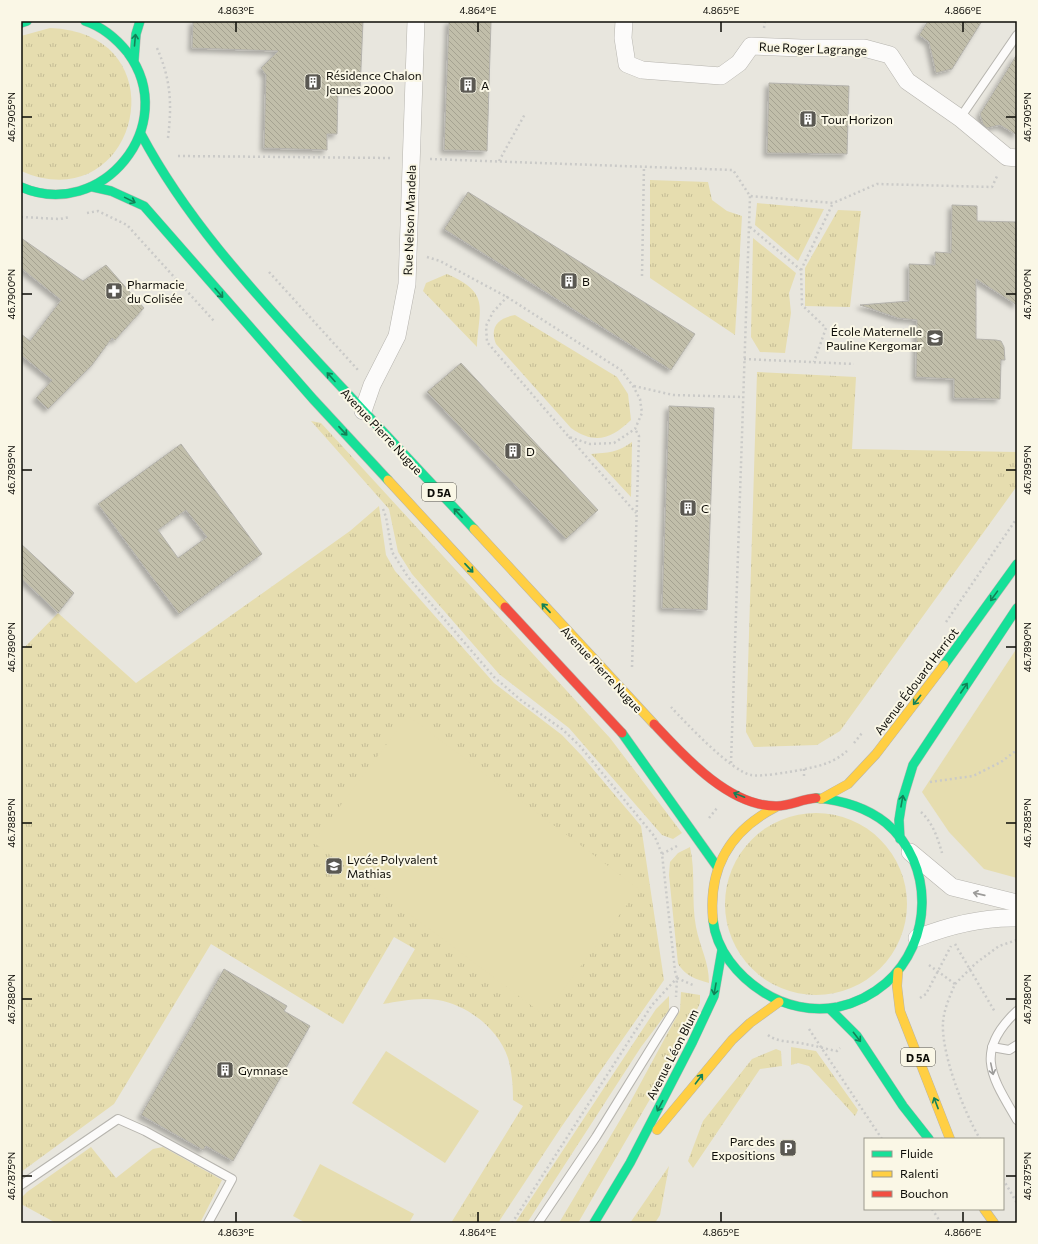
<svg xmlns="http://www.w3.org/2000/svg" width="1038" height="1244" font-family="Commissioner,sans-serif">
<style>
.grass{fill:url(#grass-tufts)}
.park{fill:#e6ddaf}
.building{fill:url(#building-back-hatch);stroke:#b4b2ac;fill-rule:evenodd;filter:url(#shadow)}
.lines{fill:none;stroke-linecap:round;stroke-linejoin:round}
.lane-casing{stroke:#b6b4ae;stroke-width:10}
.street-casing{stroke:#b6b4ae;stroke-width:18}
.fast-casing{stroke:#b6b4ae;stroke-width:10}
.slow-casing{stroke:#b6b4ae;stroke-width:10}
.jam-casing{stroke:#b6b4ae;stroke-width:10}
.path{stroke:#cacac8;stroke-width:2.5;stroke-dasharray:2 3;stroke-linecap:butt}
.lane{stroke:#fcfbfa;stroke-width:8}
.street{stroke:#fcfbfa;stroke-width:17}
.fast{stroke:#16e098;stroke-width:9}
.slow{stroke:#ffcf43;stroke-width:9}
.jam{stroke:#f24e42;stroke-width:9}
.oneway{stroke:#128157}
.oneway2{stroke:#9c9b99}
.ticks{fill:none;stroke:#0d0c07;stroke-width:1.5}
.labels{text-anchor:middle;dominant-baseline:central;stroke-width:4;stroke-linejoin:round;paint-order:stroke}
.shield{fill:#faf7e6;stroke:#54524a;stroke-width:1}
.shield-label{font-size:11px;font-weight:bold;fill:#0d0c07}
.street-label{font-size:12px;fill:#0d0c07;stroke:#faf7e6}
.poi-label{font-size:12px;fill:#0d0c07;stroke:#faf7e6;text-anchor:start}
.neatline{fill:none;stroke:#0d0c07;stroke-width:1.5}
.ticks-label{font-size:10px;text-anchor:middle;fill:#0d0c07}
</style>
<defs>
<pattern id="grass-tufts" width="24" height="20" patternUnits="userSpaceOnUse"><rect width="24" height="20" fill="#e6ddaf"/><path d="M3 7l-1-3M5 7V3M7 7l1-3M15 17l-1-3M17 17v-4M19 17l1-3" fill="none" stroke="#c4bc95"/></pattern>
<pattern id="building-back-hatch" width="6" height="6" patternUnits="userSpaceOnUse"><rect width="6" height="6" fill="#c1beaa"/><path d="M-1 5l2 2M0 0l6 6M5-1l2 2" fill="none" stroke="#a5a291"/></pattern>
<filter id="shadow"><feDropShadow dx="-3.5" dy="3.5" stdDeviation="2" flood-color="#0004"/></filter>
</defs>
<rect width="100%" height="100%" fill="#e8e6de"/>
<g class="grass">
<path d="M 50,28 C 184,33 137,222 21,171 L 21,36 Z"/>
<polygon points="650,180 708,182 712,200 727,211 742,216 735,335 650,278"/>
<polygon points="757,203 824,209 798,261 755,225"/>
<polygon points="838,210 861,211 850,307 805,306 805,268"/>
<polygon points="753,238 796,273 789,293 791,313 785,353 760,352 751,337"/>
<path d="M 447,274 C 491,293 479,308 477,347 L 423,291 L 426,283 Z"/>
<path d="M 515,315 L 617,377 L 628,394 L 631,420 C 611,439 595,445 571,428 L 496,344 C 489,326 499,318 515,315 Z"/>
<polygon points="757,372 856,377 852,449 1017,452 1017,486 840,731 817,745 754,747 746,732"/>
<polygon points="311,421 321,423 610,738 682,833 673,839 662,835 569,728 499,674 412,574 398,552 389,509"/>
<path d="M 632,442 L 631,497 L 591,454 C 607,453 619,452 632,442 Z"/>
<path d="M 379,506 L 386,555 L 395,571 L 494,683 L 562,735 L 582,756 L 641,826 L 664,980 L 562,1126 L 498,1223 L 451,1223 L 523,1106 L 513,1100 C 513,1085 512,1072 508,1058 C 498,1028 467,1005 438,1000 C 420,997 400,1001 383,1004 L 415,949 L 394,937 L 343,1024 L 211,944 L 114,1104 L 21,1172 L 21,651 L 58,613 L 136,683 L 350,531 Z"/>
<circle cx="816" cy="904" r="91"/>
<path d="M 690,847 C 696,873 691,900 696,927 C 700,948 709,961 709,983 C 695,979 686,976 678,964 L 669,875 L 670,862 L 678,853 Z"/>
<polygon points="681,992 700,995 700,1003 678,1051 578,1223 559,1223 626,1110 678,1014 680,1010"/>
<polygon points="669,996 669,1010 641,1047 527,1223 515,1223 656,1009"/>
<polygon points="791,1047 816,1051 858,1110 855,1116 809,1066 798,1063 791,1065"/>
<polygon points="776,1049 781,1051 782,1066 760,1069 693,1168 688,1161 703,1121 752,1059"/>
<polygon points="91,1147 116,1178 153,1149 163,1147 222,1180 200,1223 56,1223 21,1204 21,1198 27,1192"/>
<polygon points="669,1166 660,1215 655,1223 630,1223"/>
</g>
<g class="park">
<polygon points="1017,648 1017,878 984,869 949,832 922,792"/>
<polygon points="408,716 639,889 544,1015 313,842"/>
<polygon points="386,1051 479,1111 445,1163 352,1103"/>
<polygon points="320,1164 414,1214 409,1223 306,1223 293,1216"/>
</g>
<g class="building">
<polygon points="193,21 363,21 360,91 338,90 337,134 327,134 327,150 264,148 266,75 261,68 278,51 192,48"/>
<polygon points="449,21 491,21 487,151 444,150"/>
<polygon points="928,21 982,21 952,69 936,73 929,42 919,35"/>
<polygon points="1017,54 1017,135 1000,125 987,128 983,124 980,114"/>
<polygon points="769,83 849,86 847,154 767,153"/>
<polygon points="468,192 695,334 671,370 444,229"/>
<polygon points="952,205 977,206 977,221 1017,222 1017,305 976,279 976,339 996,340 1001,341 1004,347 1005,360 1001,360 1000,399 954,398 954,379 916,377 917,320 898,318 860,305 909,301 909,264 935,265 935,252 951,253"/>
<polygon points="21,238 83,281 106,265 144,308 115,340 112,338 92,365 48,409 36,398 52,380 21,355 21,334 30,341 61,300 21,268"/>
<polygon points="461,363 598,510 566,539 427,392"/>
<polygon points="669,406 714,408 707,610 662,608"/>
<path d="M 181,444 L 262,554 L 179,614 L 98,504 ZM 186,510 L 207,537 L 178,558 L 158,530 Z"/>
<polygon points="21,544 74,593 58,613 21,578"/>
<polygon points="224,969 287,1006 284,1011 310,1026 233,1161 206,1146 203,1150 141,1115"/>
</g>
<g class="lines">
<defs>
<g id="lane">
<polyline points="960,118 1017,35"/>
<path d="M 1017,1011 C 973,1052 992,1077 1017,1120"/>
<polyline points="992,1047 1009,1050 1017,1045"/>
<polyline points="21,1185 118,1119 145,1131 232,1179 208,1223"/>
<polyline points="538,1223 596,1137 674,1011"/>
</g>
<g id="street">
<polyline points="624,21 623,38 627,64 642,70 721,76 739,63 751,46 801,48 864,48 890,55 907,81 960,118 1007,157 1017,158"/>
<polyline points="363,411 372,385 397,336 407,284 416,21"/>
<polyline points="910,852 952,887 1017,903"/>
<path d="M 917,938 C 950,925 982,917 1017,918"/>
</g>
<g id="fast">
<polyline points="21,23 27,21"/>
<polyline points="134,60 136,34 140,21"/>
<path d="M 141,134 C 186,219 252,290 317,361 C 369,417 421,473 474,529"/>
<path d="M 21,187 C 102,222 181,125 128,53 C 116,38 103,27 85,21"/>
<polyline points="93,187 111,191 144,206 313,399 388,480"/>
<polyline points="944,665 1017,564"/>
<polyline points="622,733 718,868"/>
<polyline points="900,839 899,820 902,801 913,765 1017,608"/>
<path d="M 713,920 C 716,950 738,976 763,992 C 785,1006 812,1012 838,1007 C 856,1003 872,995 886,983 C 933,942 935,864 886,823 C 866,807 841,800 816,798"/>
<polyline points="830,1009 857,1036 903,1106 929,1139"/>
<polyline points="594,1223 630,1163 692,1043 714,996 722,950"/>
</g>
<g id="slow">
<polyline points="388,480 505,607"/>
<polyline points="474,529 654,724"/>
<polyline points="821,799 848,784 876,754 944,665"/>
<path d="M 713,920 C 708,868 729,831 776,807"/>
<polyline points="898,972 897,986 900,1011 950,1139"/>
<polyline points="657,1130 732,1040 750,1023 779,1002"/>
<polyline points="984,1209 994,1223"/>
</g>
<g id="jam">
<polyline points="505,607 622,733"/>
<path d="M 654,724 C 683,755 729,807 777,806 C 790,806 802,799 816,798"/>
</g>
</defs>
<use href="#lane" class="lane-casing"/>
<use href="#street" class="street-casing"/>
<use href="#fast" class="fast-casing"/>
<use href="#slow" class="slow-casing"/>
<use href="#jam" class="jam-casing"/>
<g class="path">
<polyline points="764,28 765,21"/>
<path d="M 157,48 C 171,80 172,104 168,138"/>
<polyline points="178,156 393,158"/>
<polyline points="430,159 733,170 750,196 833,203 877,184 992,187 998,174"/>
<polyline points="499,161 525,114"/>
<polyline points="87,213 98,211 127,225 214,321"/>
<polyline points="21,217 60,219 70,217"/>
<polyline points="750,227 801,270 802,305 826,328 814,362"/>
<polyline points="427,257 440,261 507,297"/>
<polyline points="801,270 833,203"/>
<polyline points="269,272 358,370"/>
<polyline points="642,276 644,166"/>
<polygon points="507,297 621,370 633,386 640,399 642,413 635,429 614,443 590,444 569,437 487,342 486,326 493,312"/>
<polyline points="744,359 854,364"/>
<polyline points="634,386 673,395 743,397"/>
<polyline points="569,437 636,513"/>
<polyline points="383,509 386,517 392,552 408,577 494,677 522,701 562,729 579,745 655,837 662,854 675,971 677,978 676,997"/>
<polyline points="946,622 1017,518"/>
<polyline points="632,667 639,436 635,429"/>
<path d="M 671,707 C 686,723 731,771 751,775 C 761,777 790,772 800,770 C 819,766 832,764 847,751"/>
<polyline points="854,743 862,733"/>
<polyline points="731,763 750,196"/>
<polyline points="804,769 804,778"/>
<polyline points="930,782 973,776 1001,762 1017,750"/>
<path d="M 921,812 C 933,823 938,839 942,853"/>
<polyline points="709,818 717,808"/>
<polyline points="662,854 677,846"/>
<polyline points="955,944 995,1012"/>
<path d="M 929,965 L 955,984 C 950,996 944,1009 943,1022 C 941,1054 964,1112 980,1139"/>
<polyline points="677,978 695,986"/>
<polyline points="955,984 976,963 999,946 1017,940"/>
<polyline points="920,998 926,994 951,946"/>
<polyline points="809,1029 882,1139"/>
<path d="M 768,1035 C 778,1043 793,1041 805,1044 C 816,1046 826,1049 837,1051 L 840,1048"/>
<polyline points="1003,1179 1017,1203"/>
<polyline points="932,1209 941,1223"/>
<polyline points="512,1223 652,1005 677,978"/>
</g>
<use href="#lane" class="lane"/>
<use href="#street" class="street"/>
<use href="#fast" class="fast"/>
<use href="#slow" class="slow"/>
<use href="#jam" class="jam"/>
</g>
<defs><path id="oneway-shaft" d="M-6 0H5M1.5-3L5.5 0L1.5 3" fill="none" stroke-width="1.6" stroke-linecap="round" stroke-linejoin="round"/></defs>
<g class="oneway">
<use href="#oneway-shaft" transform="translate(135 40) rotate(-85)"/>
<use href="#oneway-shaft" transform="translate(130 200) rotate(26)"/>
<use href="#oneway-shaft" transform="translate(219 293) rotate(49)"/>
<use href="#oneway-shaft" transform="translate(331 377) rotate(-132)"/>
<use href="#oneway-shaft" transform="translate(343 431) rotate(47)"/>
<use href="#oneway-shaft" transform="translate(458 513) rotate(-133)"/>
<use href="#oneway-shaft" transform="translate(469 568) rotate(47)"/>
<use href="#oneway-shaft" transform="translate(994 596) rotate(126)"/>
<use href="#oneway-shaft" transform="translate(546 608) rotate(-133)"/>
<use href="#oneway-shaft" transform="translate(964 688) rotate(-56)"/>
<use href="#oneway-shaft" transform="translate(917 700) rotate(128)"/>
<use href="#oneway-shaft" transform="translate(739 795) rotate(-158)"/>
<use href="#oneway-shaft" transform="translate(902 801) rotate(-80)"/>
<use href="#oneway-shaft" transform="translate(715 989) rotate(100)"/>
<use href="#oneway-shaft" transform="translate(857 1037) rotate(52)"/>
<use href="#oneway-shaft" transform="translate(699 1079) rotate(-53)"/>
<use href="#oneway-shaft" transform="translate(936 1103) rotate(-111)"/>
<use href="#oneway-shaft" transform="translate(660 1106) rotate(118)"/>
</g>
<g class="oneway2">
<use href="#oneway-shaft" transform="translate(979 894) rotate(-167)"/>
<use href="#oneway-shaft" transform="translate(992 1069) rotate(78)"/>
</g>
<path class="ticks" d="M 236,22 L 236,32M 478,22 L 478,32M 721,22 L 721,32M 963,22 L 963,32M 22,117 L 32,117M 1006,117 L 1016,117M 22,294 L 32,294M 1006,294 L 1016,294M 22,470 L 32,470M 1006,470 L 1016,470M 22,647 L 32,647M 1006,647 L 1016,647M 22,823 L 32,823M 1006,823 L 1016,823M 22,999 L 32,999M 1006,999 L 1016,999M 22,1176 L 32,1176M 1006,1176 L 1016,1176M 236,1212 L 236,1222M 478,1212 L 478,1222M 721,1212 L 721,1222M 963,1212 L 963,1222"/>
<defs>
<symbol id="building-square" viewBox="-11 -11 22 22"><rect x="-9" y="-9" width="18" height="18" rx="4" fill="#5a5852" stroke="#faf7e6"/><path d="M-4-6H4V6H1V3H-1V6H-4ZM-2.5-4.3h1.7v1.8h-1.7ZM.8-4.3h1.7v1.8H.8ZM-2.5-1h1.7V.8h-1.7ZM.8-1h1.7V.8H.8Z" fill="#fff"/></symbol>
<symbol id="pharmacy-square" viewBox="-11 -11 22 22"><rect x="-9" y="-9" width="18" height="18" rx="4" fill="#5a5852" stroke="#faf7e6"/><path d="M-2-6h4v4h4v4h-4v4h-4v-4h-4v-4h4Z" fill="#fff"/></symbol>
<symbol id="school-square" viewBox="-11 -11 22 22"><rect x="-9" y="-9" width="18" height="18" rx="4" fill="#5a5852" stroke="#faf7e6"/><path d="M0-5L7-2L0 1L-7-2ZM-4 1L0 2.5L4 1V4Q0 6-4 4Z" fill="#fff"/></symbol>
<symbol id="parking-square" viewBox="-11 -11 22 22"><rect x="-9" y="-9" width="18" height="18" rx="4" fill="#5a5852" stroke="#faf7e6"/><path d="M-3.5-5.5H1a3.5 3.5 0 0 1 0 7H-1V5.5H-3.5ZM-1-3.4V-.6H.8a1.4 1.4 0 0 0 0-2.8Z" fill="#fff"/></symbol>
</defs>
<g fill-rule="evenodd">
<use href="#building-square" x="303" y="72" width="20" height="20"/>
<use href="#building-square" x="458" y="75" width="20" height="20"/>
<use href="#building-square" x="798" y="109" width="20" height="20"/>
<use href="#building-square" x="559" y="271" width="20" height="20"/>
<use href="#pharmacy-square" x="104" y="281" width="20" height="20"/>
<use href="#school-square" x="925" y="328" width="20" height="20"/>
<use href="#building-square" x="503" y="441" width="20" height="20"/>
<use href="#building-square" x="678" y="498" width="20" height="20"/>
<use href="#school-square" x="324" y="856" width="20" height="20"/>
<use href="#building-square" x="215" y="1060" width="20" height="20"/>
<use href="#parking-square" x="778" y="1138" width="20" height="20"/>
</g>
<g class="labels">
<g class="shield">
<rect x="422" y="483" width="34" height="18" rx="3"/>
<rect x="901" y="1048" width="34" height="18" rx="3"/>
</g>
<g class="shield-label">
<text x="439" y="492">D 5A</text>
<text x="918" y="1057">D 5A</text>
</g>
<g class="street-label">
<text transform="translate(813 48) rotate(2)">Rue Roger Lagrange</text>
<text transform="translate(409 220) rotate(-88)">Rue Nelson Mandela</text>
<text transform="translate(382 431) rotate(47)">Avenue Pierre Nugue</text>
<text transform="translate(602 669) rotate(47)">Avenue Pierre Nugue</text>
<text transform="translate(916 681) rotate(-53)">Avenue Édouard Herriot</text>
<text transform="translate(672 1054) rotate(-63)">Avenue Léon Blum</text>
</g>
<g class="poi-label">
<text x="326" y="75">Résidence Chalon<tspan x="326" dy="14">Jeunes 2000</tspan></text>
<text x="481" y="85">A</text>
<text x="821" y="119">Tour Horizon</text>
<text x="582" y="281">B</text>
<text x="127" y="284">Pharmacie<tspan x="127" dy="14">du Colisée</tspan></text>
<text x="922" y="331" text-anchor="end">École Maternelle<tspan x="922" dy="14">Pauline Kergomar</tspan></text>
<text x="526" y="451">D</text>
<text x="701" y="508">C</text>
<text x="347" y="859">Lycée Polyvalent<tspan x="347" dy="14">Mathias</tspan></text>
<text x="238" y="1070">Gymnase</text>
<text x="775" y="1141" text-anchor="end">Parc des<tspan x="775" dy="14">Expositions</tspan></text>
</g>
</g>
<rect width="1038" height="1244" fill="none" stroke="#faf7e6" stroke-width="44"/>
<rect x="864" y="1138" width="140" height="72" fill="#faf7e6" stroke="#9b998d"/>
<rect x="872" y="1151" width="20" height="6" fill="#16e098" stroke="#9b998d"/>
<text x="900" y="1158" font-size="12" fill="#0d0c07">Fluide</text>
<rect x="872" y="1171" width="20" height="6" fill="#ffcf43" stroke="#9b998d"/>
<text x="900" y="1178" font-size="12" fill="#0d0c07">Ralenti</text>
<rect x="872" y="1191" width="20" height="6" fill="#f24e42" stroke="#9b998d"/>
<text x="900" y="1198" font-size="12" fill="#0d0c07">Bouchon</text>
<rect x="22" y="22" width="994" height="1200" class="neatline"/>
<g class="ticks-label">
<text x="236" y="14">4.863°E</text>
<text x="478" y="14">4.864°E</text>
<text x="721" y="14">4.865°E</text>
<text x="963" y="14">4.866°E</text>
<text transform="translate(11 117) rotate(-90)" y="4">46.7905°N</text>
<text transform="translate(1027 117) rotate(-90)" y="4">46.7905°N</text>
<text transform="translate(11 294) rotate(-90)" y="4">46.7900°N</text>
<text transform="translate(1027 294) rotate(-90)" y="4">46.7900°N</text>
<text transform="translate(11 470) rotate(-90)" y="4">46.7895°N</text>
<text transform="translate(1027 470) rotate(-90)" y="4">46.7895°N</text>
<text transform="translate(11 647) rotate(-90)" y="4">46.7890°N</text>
<text transform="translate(1027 647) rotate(-90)" y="4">46.7890°N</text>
<text transform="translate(11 823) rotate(-90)" y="4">46.7885°N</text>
<text transform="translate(1027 823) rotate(-90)" y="4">46.7885°N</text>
<text transform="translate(11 999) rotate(-90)" y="4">46.7880°N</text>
<text transform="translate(1027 999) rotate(-90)" y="4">46.7880°N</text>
<text transform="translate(11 1176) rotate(-90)" y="4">46.7875°N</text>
<text transform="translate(1027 1176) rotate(-90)" y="4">46.7875°N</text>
<text x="236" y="1236">4.863°E</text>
<text x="478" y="1236">4.864°E</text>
<text x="721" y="1236">4.865°E</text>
<text x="963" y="1236">4.866°E</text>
</g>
</svg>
